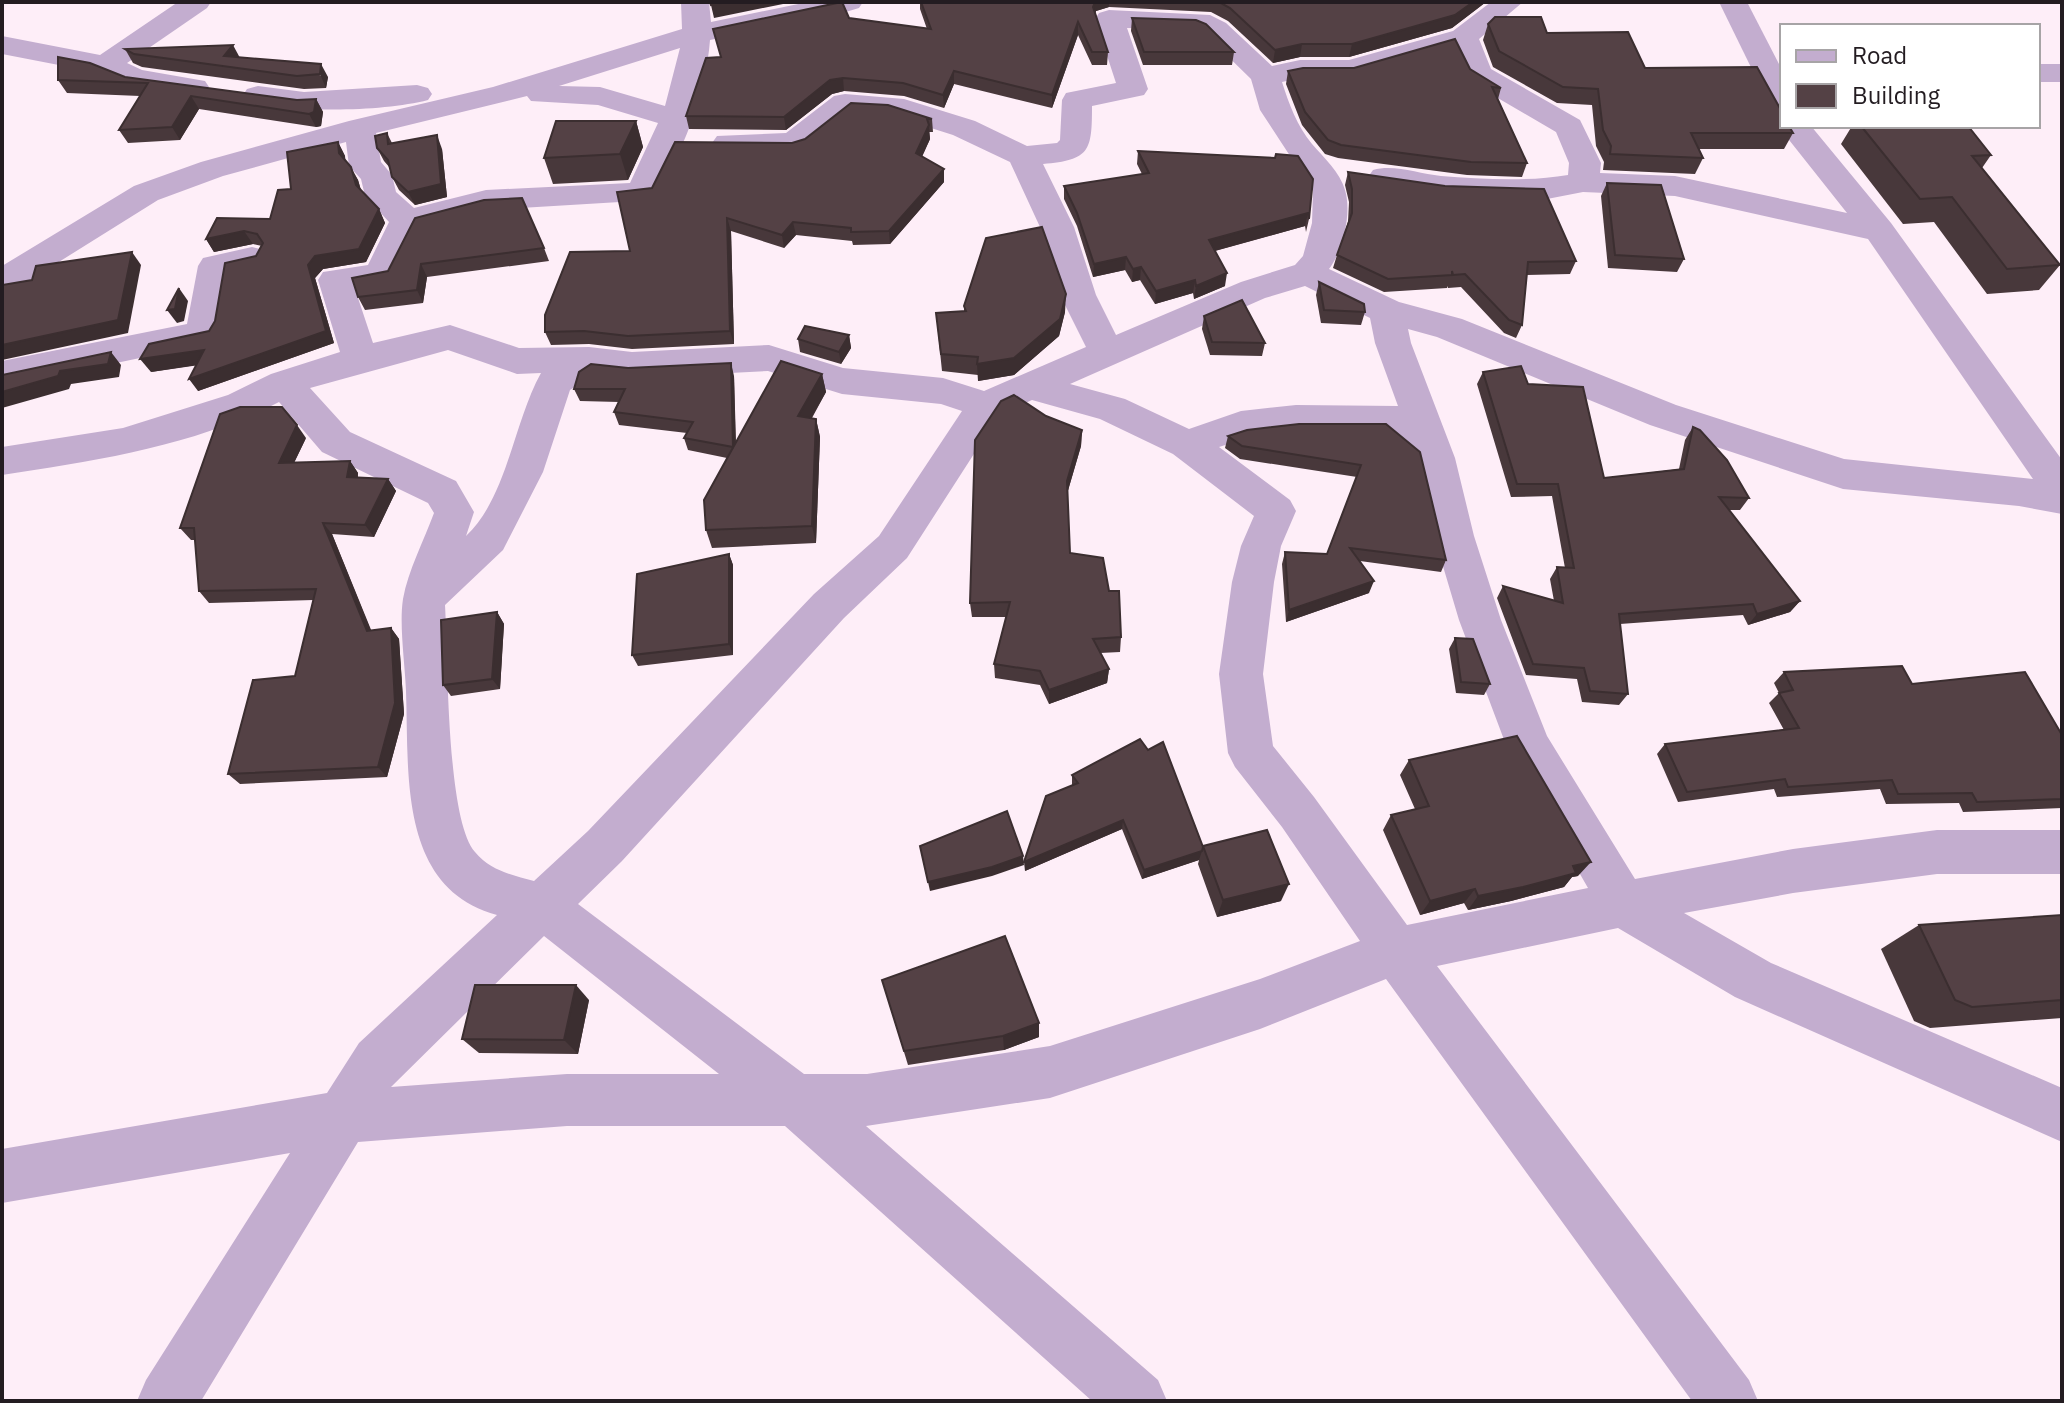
<svg xmlns="http://www.w3.org/2000/svg" width="2064" height="1403" font-family="'IBM Plex Sans',sans-serif">
<style>
.lines{fill:none;stroke-linecap:round;stroke-linejoin:round}
.minor{fill:#c3adcf;fill-rule:evenodd}
.wall{fill:#48383b}
.shaded-wall{fill:#3b2e30}
.building{fill:#544145;stroke:#3b2e30;stroke-width:2}
</style>
<rect width="100%" height="100%" fill="#feeef8"/>
<g class="lines">
<g class="minor">
<polygon points="178,2 211,2 207,8 127,63 142,70 205,81 209,87 205,93 194,96 134,87 100,73 2,54 2,36 100,55"/>
<path d="M 681,2 L 709,2 L 711,22 L 808,2 L 863,2 L 859,8 L 849,11 L 710,40 C 706,94 682,155 653,200 L 489,210 L 419,229 L 392,283 L 355,289 L 373,343 L 450,325 L 519,348 L 589,347 L 632,352 L 769,345 L 843,368 L 943,378 L 984,391 L 1086,347 L 1060,295 L 1040,227 L 1010,162 L 953,135 L 890,115 L 852,113 C 837,124 823,140 806,149 C 791,158 734,154 717,150 L 712,143 L 717,136 L 786,133 L 834,96 L 845,94 L 904,99 L 975,121 L 1027,146 L 1057,143 L 1060,140 L 1062,100 L 1066,93 L 1116,83 L 1095,19 L 1099,13 L 1109,10 L 1210,15 L 1226,23 L 1272,66 L 1300,60 L 1349,60 L 1453,31 L 1491,2 L 1523,2 L 1479,39 L 1491,69 L 1580,120 L 1601,163 L 1600,173 L 1675,176 L 1847,213 L 1778,126 L 1782,121 L 1782,126 L 1811,126 L 1891,223 L 2062,460 L 2062,514 L 2019,506 L 1843,489 L 1650,425 L 1437,337 L 1408,329 L 1411,343 L 1455,458 L 1474,536 L 1501,620 L 1547,736 L 1635,879 L 1793,849 L 1937,830 L 2062,830 L 2062,874 L 1937,874 L 1793,893 L 1684,913 L 1771,963 L 2062,1088 L 2062,1142 L 1735,997 L 1618,928 L 1437,966 L 1749,1380 L 1758,1401 L 1692,1401 L 1386,979 L 1260,1029 L 1050,1098 L 866,1126 L 1158,1380 L 1167,1401 L 1092,1401 L 785,1126 L 567,1126 L 358,1142 L 201,1401 L 137,1401 L 146,1380 L 290,1153 L 2,1203 L 2,1149 L 327,1093 L 359,1043 L 497,915 C 398,888 409,774 406,691 C 405,664 399,625 403,599 C 408,571 424,540 434,513 L 428,503 L 322,452 L 279,402 C 194,446 96,461 2,475 L 2,447 L 123,428 L 228,395 L 271,374 L 340,352 L 318,280 L 323,272 L 368,265 L 389,222 L 365,196 L 361,179 L 349,166 L 346,142 L 223,176 L 158,200 L 14,290 L 2,294 L 2,266 L 134,186 L 201,162 L 349,121 L 493,87 L 682,29 ZM 1127,28 L 1195,30 L 1206,35 L 1251,79 L 1260,110 L 1313,191 L 1312,223 L 1303,256 L 1295,265 L 1241,282 L 1116,335 L 1096,295 L 1074,227 L 1043,164 C 1090,160 1092,151 1092,106 L 1144,95 L 1148,89 ZM 680,48 L 665,106 L 600,87 L 559,86 ZM 1453,49 L 1467,80 L 1556,132 L 1569,163 L 1568,175 C 1528,182 1481,179 1441,176 C 1418,174 1395,164 1373,170 L 1368,177 L 1373,184 L 1441,196 L 1547,199 L 1583,192 L 1675,196 L 1868,239 L 2033,479 L 1844,459 L 1676,405 L 1462,319 L 1399,302 L 1329,269 C 1343,251 1352,213 1345,190 C 1340,172 1324,158 1312,144 C 1297,126 1289,104 1282,82 L 1300,78 L 1350,78 ZM 527,96 L 531,101 L 598,105 L 658,123 L 630,183 L 486,190 L 414,208 L 396,192 L 392,175 L 381,162 L 376,133 ZM 1305,286 L 1370,318 L 1375,343 L 1398,406 L 1296,405 L 1241,411 L 1189,429 L 1125,399 L 1070,384 L 1265,298 ZM 448,350 L 517,374 L 541,373 C 514,421 507,498 466,536 L 474,512 L 456,481 L 350,432 L 310,388 ZM 768,371 L 842,394 L 941,404 L 962,411 L 879,536 L 814,594 L 588,831 L 534,881 C 512,875 491,871 475,852 C 446,819 448,655 445,605 L 503,550 L 543,472 L 570,390 L 595,374 L 632,378 ZM 1032,400 L 1100,419 L 1173,454 L 1254,516 L 1241,546 L 1232,582 L 1219,674 L 1228,753 L 1235,767 L 1282,827 L 1360,941 L 1260,979 L 1050,1046 L 867,1074 L 804,1074 L 578,904 L 622,861 L 844,618 L 907,558 L 999,415 ZM 1296,433 L 1385,433 L 1418,463 L 1434,536 L 1459,620 L 1506,745 L 1588,888 L 1407,925 L 1314,797 L 1273,746 L 1263,674 L 1274,582 L 1281,546 L 1296,511 L 1290,500 L 1219,447 L 1244,439 ZM 544,936 L 719,1074 L 567,1074 L 391,1087 Z"/>
<polygon points="1719,2 1747,2 1782,70 1782,109 1771,107 1767,100"/>
<rect x="2038" y="64" width="24" height="18"/>
<path d="M 417,85 L 428,88 L 432,94 L 428,100 C 382,112 293,113 247,101 L 243,95 L 247,89 L 258,86 L 304,92 Z"/>
<polygon points="252,247 264,250 269,258 264,266 231,274 221,333 216,342 2,387 2,361 187,324 198,266 203,258"/>
</g>
</g>
<g class="wall">
<polygon points="920,2 1486,2 1452,28 1349,57 1300,57 1273,63 1228,21 1211,12 1109,7 1096,11 1095,14 1108,52 1107,65 1092,65 1078,35 1052,108 954,84 944,108 904,96 844,91 832,94 786,130 689,129 686,116 849,18 927,29 920,9"/>
<polygon points="1132,18 1234,52 1232,65 1143,65 1131,31"/>
<polygon points="1488,24 1547,33 1645,68 1793,133 1784,149 1699,149 1703,158 1695,174 1603,170 1604,162 1596,146 1592,105 1557,103 1493,67 1483,40"/>
<polygon points="125,49 239,57 328,77 326,88 304,89 142,67 133,63"/>
<polygon points="1470,69 1501,88 1498,99 1527,163 1522,177 1467,175 1338,158 1325,154 1302,125 1286,84 1288,71"/>
<polygon points="125,77 297,100 316,99 323,112 321,126 316,127 199,109 180,140 128,143 119,130 140,96 67,93 58,80"/>
<polygon points="932,119 933,132 929,132 930,139 922,156 944,182 890,244 853,245 852,241 796,235 784,248 731,231 734,344 632,349 589,344 551,345 545,332 630,251 652,188 805,139"/>
<polygon points="636,121 643,147 628,180 553,184 544,158"/>
<polygon points="1852,126 1968,126 1991,155 1982,168 2060,265 2039,290 1987,294 1934,222 1903,224 1841,144"/>
<polygon points="387,133 392,143 442,149 447,197 415,205 399,190 392,177 390,168 384,161 377,148"/>
<polygon points="338,142 345,156 345,160 358,180 361,190 379,209 385,223 366,262 323,269 315,278 334,343 198,391 196,365 151,372 209,331 262,246 253,244 214,252 206,239 270,219 291,189"/>
<polygon points="1138,151 1275,158 1298,156 1309,219 1306,232 1305,226 1215,251 1225,286 1194,299 1193,293 1155,304 1140,280 1132,282 1125,270 1093,277 1077,226 1064,199 1064,186 1142,174 1137,164"/>
<polygon points="1348,172 1576,261 1570,274 1527,275 1522,325 1516,338 1504,333 1461,287 1448,288 1448,286 1447,288 1384,292 1333,268 1337,255 1348,222 1349,202 1345,185"/>
<polygon points="1607,183 1684,259 1677,272 1608,268 1601,196"/>
<polygon points="415,218 544,248 549,261 427,277 423,303 365,310 358,297 388,271"/>
<polygon points="1319,282 1365,312 1361,325 1321,323 1316,295"/>
<polygon points="964,306 1065,312 1059,336 1014,375 978,381 978,375 942,371 936,313 964,311"/>
<polygon points="1204,316 1265,343 1262,356 1210,355 1202,329"/>
<polygon points="849,335 851,348 841,364 800,352 798,339"/>
<polygon points="628,368 734,376 736,442 822,374 826,392 812,418 816,419 820,437 816,543 712,548 706,530 727,458 688,450 684,438 687,433 619,425 614,412 619,402 580,401 574,389"/>
<polygon points="1483,372 1528,384 1604,478 1679,469 1685,440 1693,427 1749,498 1740,510 1729,510 1800,601 1790,612 1748,625 1743,615 1620,624 1628,694 1619,705 1582,702 1577,679 1526,675 1497,598 1503,586 1554,601 1550,579 1557,567 1565,568 1552,496 1511,497 1477,384"/>
<polygon points="1046,416 1082,430 1081,446 1067,494 1070,553 1109,591 1121,637 1120,652 1100,653 1109,669 1107,683 1049,704 1040,685 995,678 994,664 1006,617 972,617 970,603"/>
<polygon points="1386,424 1446,560 1441,572 1360,561 1369,593 1286,622 1282,564 1285,552 1327,554 1357,477 1240,459 1225,448 1228,436"/>
<polygon points="306,438 294,463 350,461 358,473 358,477 388,479 396,491 374,537 332,534 371,631 391,628 399,639 404,714 387,777 240,784 228,774 295,676 313,600 209,603 199,591 195,540 191,540 180,528"/>
<polygon points="729,554 733,565 733,655 638,666 632,655"/>
<polygon points="497,612 504,624 500,689 451,696 443,685"/>
<polygon points="1455,638 1490,684 1484,695 1456,693 1449,649"/>
<polygon points="1784,672 1912,684 2062,735 2062,808 1963,812 1959,803 1886,804 1880,789 1777,797 1774,789 1678,802 1657,754 1665,744 1784,730 1769,703 1779,693 1774,683"/>
<polygon points="1409,760 1578,876 1572,877 1564,887 1511,901 1468,910 1464,903 1420,915 1383,830 1391,815 1415,809 1400,775"/>
<polygon points="1072,775 1203,847 1281,901 1217,917 1198,864 1199,860 1142,879 1122,829 1025,871 1072,786"/>
<polygon points="2062,915 2062,1018 1930,1028 1914,1021 1881,949 1919,925"/>
<polygon points="882,980 1039,1037 1004,1050 908,1065"/>
<polygon points="589,1000 578,1054 479,1053 462,1039"/>
</g>
<g class="shaded-wall">
<polygon points="727,2 793,2 714,18 711,5"/>
<polygon points="1095,2 1109,2 1109,7 1096,11 1092,20 1093,7"/>
<polygon points="1473,2 1486,2 1452,28 1349,57 1352,44"/>
<polygon points="1078,22 1078,35 1052,108 1052,95"/>
<polygon points="1302,44 1300,57 1273,63 1275,50"/>
<polygon points="233,45 240,58 224,56"/>
<polygon points="321,64 328,77 326,88 320,74"/>
<polygon points="954,71 954,84 944,108 943,95"/>
<polygon points="843,78 844,91 832,94 786,130 784,117 830,80"/>
<polygon points="191,96 199,109 180,140 172,127"/>
<polygon points="316,99 323,112 321,126 316,127 309,114"/>
<polygon points="636,121 643,147 628,180 620,154"/>
<polygon points="929,125 930,139 918,166 916,153"/>
<polygon points="437,135 442,149 447,197 415,205 408,192"/>
<polygon points="338,142 345,156 346,166 339,153"/>
<polygon points="351,167 358,180 363,198 356,185"/>
<polygon points="944,169 944,182 890,244 889,231"/>
<polygon points="379,209 385,223 366,262 323,269 315,278 334,343 198,391 189,379 315,256"/>
<polygon points="1308,213 1305,226 1207,253 1209,240"/>
<polygon points="727,218 731,231 734,344 730,331"/>
<polygon points="793,222 796,235 784,248 782,235"/>
<polygon points="244,231 253,244 214,252 206,239"/>
<polygon points="132,252 141,265 128,333 2,360 2,345"/>
<polygon points="1126,257 1125,270 1093,277 1094,264"/>
<polygon points="421,264 427,277 423,303 417,290"/>
<polygon points="1141,267 1140,280 1132,282 1133,269"/>
<polygon points="1227,273 1225,286 1194,299 1196,286"/>
<polygon points="1195,280 1193,293 1155,304 1156,291"/>
<polygon points="179,288 188,301 184,321 177,323 167,310"/>
<polygon points="1066,294 1065,312 1059,336 1014,375 978,381 977,364"/>
<polygon points="849,335 851,348 841,364 839,352"/>
<polygon points="204,350 213,363 151,372 140,359"/>
<polygon points="111,352 121,365 119,377 71,384 69,389 2,408 2,392"/>
<polygon points="731,363 734,376 736,460 733,447"/>
<polygon points="822,374 826,392 802,434 798,416"/>
<polygon points="816,419 820,437 816,543 812,526"/>
<polygon points="297,425 306,438 288,475 279,463"/>
<polygon points="1082,430 1081,446 1066,497 1067,481"/>
<polygon points="350,461 358,473 355,489 347,477"/>
<polygon points="388,479 396,491 374,537 365,525"/>
<polygon points="323,523 332,534 376,642 367,631"/>
<polygon points="729,554 733,565 733,655 729,644"/>
<polygon points="1374,581 1369,593 1286,622 1289,610"/>
<polygon points="1800,601 1790,612 1748,625 1757,614"/>
<polygon points="497,612 504,624 500,689 492,679"/>
<polygon points="391,628 399,639 404,714 387,777 378,767"/>
<polygon points="1109,669 1107,683 1049,704 1049,690"/>
<polygon points="1123,820 1122,829 1025,871 1024,862"/>
<polygon points="1202,851 1199,860 1142,879 1144,870"/>
<polygon points="1023,856 1024,865 992,876 930,891 928,882"/>
<polygon points="1591,862 1578,876 1572,877 1564,887 1511,901 1468,910 1478,896 1573,866"/>
<polygon points="1289,884 1281,901 1217,917 1223,900"/>
<polygon points="1475,889 1464,903 1420,915 1430,901"/>
<polygon points="576,985 589,1000 578,1054 564,1040"/>
<polygon points="1039,1023 1039,1037 1004,1050 1003,1036"/>
</g>
<g class="building">
<polygon points="710,2 727,2 711,5"/>
<polygon points="842,2 849,18 931,29 921,2 1095,2 1093,7 1108,52 1092,52 1078,22 1052,95 954,71 943,95 903,83 843,78 830,80 784,117 686,116 706,58 721,57 713,29"/>
<polygon points="1219,2 1473,2 1455,15 1352,44 1302,44 1275,50 1230,8"/>
<polygon points="1495,17 1541,17 1547,33 1628,32 1645,68 1757,67 1782,112 1782,126 1789,126 1793,133 1691,133 1703,158 1610,154 1611,146 1603,130 1598,89 1563,87 1499,51 1488,24"/>
<polygon points="1132,18 1196,20 1206,24 1234,52 1144,52"/>
<polygon points="1455,39 1470,69 1501,88 1492,87 1527,163 1471,162 1341,145 1328,140 1305,112 1288,71 1303,68 1354,68"/>
<polygon points="233,45 224,56 321,64 320,74 297,76 134,54 125,49"/>
<polygon points="58,57 90,63 125,77 297,100 316,99 314,112 309,114 191,96 172,127 119,130 148,83 58,80"/>
<polygon points="851,103 888,105 932,119 927,119 929,125 916,153 944,169 889,231 851,232 851,228 793,222 782,235 727,218 730,331 628,336 584,331 545,332 545,315 570,252 630,251 617,192 652,188 675,142 792,143 805,139"/>
<polygon points="556,121 636,121 620,154 544,158"/>
<polygon points="1861,126 1968,126 1991,155 1972,156 2060,265 2007,269 1952,197 1920,199"/>
<polygon points="387,133 388,144 437,135 441,184 408,192 392,177 388,160 377,148 375,136"/>
<polygon points="338,142 339,153 351,167 356,185 379,209 359,249 315,256 308,265 326,331 189,379 204,350 140,359 149,344 209,331 215,321 225,263 256,256 263,243 257,234 244,231 206,239 217,218 270,219 278,190 291,189 287,152"/>
<polygon points="1138,151 1275,158 1276,154 1298,156 1313,179 1309,219 1308,213 1209,240 1227,273 1196,286 1195,280 1156,291 1141,267 1133,269 1126,257 1094,264 1077,213 1064,186 1149,173"/>
<polygon points="1348,172 1445,186 1544,189 1576,261 1528,262 1522,325 1509,320 1465,274 1453,275 1452,271 1452,275 1388,279 1337,255 1352,213 1352,189"/>
<polygon points="1607,183 1661,185 1684,259 1615,255"/>
<polygon points="522,198 544,248 421,264 417,290 358,297 352,278 388,271 415,218 484,200"/>
<polygon points="1042,227 1066,294 1060,319 1014,358 977,364 978,357 941,354 936,313 966,311 964,306 986,238"/>
<polygon points="132,252 118,320 2,345 2,285 32,280 36,266"/>
<polygon points="1319,282 1364,304 1365,312 1324,310"/>
<polygon points="179,288 175,309 167,310"/>
<polygon points="1242,300 1265,343 1212,342 1204,316"/>
<polygon points="805,326 849,335 839,352 798,339"/>
<polygon points="111,352 108,364 60,371 58,376 2,392 2,375"/>
<polygon points="781,361 822,374 798,416 816,419 812,526 706,530 704,500"/>
<polygon points="731,363 733,447 684,438 693,422 614,412 625,389 574,389 579,372 591,364 628,368"/>
<polygon points="1521,366 1528,384 1583,387 1604,478 1684,469 1693,427 1700,430 1727,460 1749,498 1719,497 1800,601 1757,614 1753,604 1619,614 1628,694 1590,691 1584,668 1533,664 1503,586 1563,603 1557,567 1574,568 1558,484 1517,484 1483,372"/>
<polygon points="1014,395 1046,416 1082,430 1067,481 1070,553 1103,558 1109,591 1119,591 1121,637 1093,639 1109,669 1049,690 1040,671 994,664 1010,602 970,603 975,440 1001,401"/>
<polygon points="240,407 282,407 297,425 279,463 350,461 347,477 388,479 365,525 323,523 367,631 391,628 395,703 378,767 228,774 253,680 295,676 316,589 199,591 194,528 180,528 220,414"/>
<polygon points="1299,424 1386,424 1420,452 1446,560 1350,548 1374,581 1289,610 1285,552 1327,554 1361,465 1242,446 1228,436 1247,430"/>
<polygon points="729,554 729,644 632,655 637,574"/>
<polygon points="497,612 492,679 443,685 441,620"/>
<polygon points="1455,638 1473,639 1490,684 1461,682"/>
<polygon points="1902,666 1912,684 2025,672 2062,735 2062,799 1977,802 1972,793 1898,794 1892,780 1788,787 1785,779 1687,792 1665,744 1799,728 1779,693 1793,690 1784,672"/>
<polygon points="1517,736 1591,862 1573,866 1576,873 1523,887 1478,896 1475,889 1430,901 1391,815 1429,806 1409,760"/>
<polygon points="1140,739 1148,750 1163,742 1203,847 1202,851 1144,870 1123,820 1024,862 1046,796 1078,783 1072,775"/>
<polygon points="1007,811 1023,856 992,867 928,882 920,846"/>
<polygon points="1267,830 1289,884 1223,900 1203,846"/>
<polygon points="2062,915 2062,1000 1972,1007 1955,1000 1919,925"/>
<polygon points="1005,936 1039,1023 1003,1036 904,1051 882,980"/>
<polygon points="475,985 576,985 564,1040 462,1039"/>
</g>
<rect width="2064" height="1403" fill="none" stroke="#231c21" stroke-width="8"/>
<rect x="1780" y="24" width="260" height="104" fill="#ffffff" stroke="#a7a4a6" stroke-width="2"/>
<rect x="1796" y="50" width="40" height="12" fill="#c3adcf" stroke="#a7a4a6" stroke-width="2"/>
<text x="1852" y="64" font-size="24" fill="#231c21">Road</text>
<rect x="1796" y="84" width="40" height="24" fill="#544145" stroke="#a7a4a6" stroke-width="2"/>
<text x="1852" y="104" font-size="24" fill="#231c21">Building</text>
</svg>
